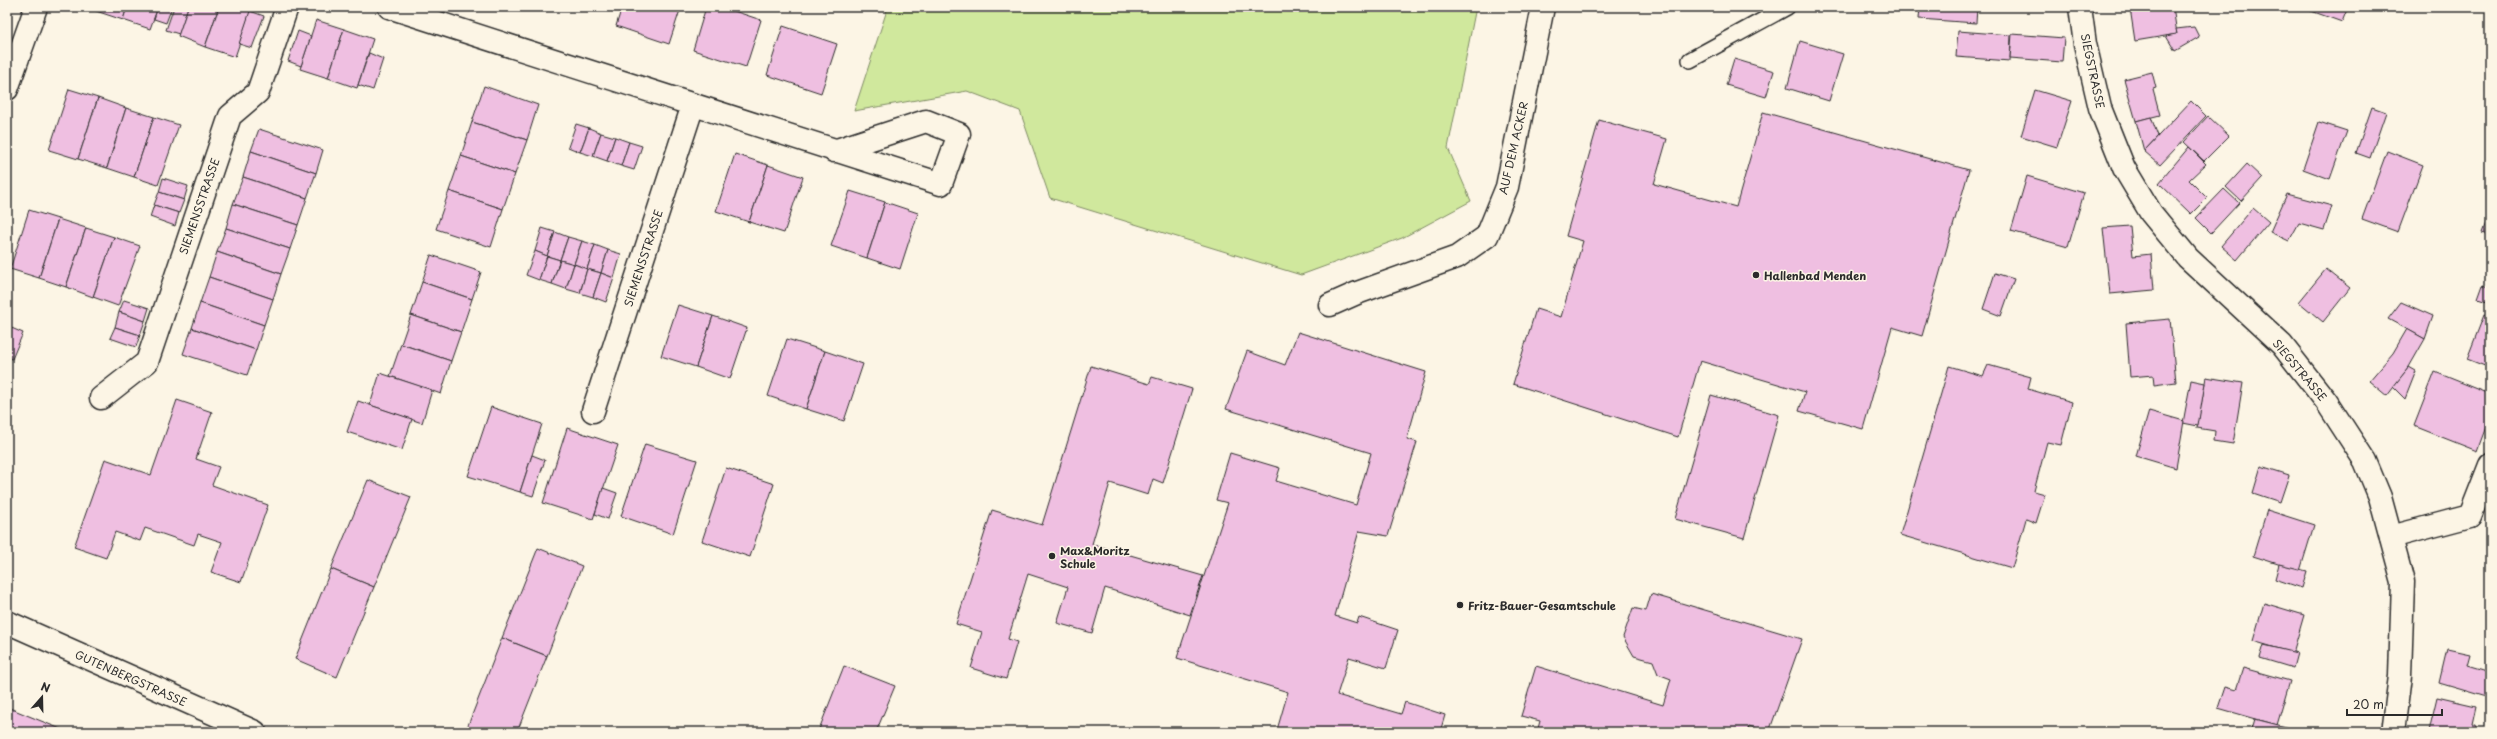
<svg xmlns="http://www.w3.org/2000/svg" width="2497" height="739" font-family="'Playpen Sans',sans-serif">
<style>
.green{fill:#d0e89d;stroke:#7e8a64}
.building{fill:#efbfe1;stroke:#2b2b2b}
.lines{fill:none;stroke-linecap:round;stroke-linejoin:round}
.lane-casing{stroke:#2b2b2b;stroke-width:18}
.street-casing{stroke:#2b2b2b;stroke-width:25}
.secondary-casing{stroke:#2b2b2b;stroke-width:25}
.lane{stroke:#fcf5e5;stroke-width:15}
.street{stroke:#fcf5e5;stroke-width:22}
.secondary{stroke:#fcf5e5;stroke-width:22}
.poi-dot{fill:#2b2b2b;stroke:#fcf5e5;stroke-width:1.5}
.labels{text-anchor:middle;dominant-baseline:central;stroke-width:3;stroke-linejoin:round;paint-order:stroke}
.street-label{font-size:11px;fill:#2b2b2b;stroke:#fcf5e5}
.poi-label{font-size:11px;font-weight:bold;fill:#2b2b2b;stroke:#fcf5e5;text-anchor:start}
</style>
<rect width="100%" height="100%" fill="#fcf5e5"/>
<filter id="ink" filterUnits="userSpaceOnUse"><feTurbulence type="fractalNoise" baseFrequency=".025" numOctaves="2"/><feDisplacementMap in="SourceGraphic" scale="8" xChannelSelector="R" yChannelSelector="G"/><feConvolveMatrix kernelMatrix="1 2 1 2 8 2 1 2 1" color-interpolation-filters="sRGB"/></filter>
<g filter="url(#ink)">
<polygon class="green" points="888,7 1476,7 1448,148 1471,201 1402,238 1301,275 1050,198 1020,111 967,91 854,111"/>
<g class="building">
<polygon points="97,7 127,7 123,20 96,11"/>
<polygon points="127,7 158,7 150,29 123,20"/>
<polygon points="158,7 172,7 166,23 154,19"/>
<polygon points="174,7 188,7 179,34 166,30"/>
<polygon points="188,7 219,7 205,47 178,36"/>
<polygon points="219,7 242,7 251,10 235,57 205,47"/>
<polygon points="622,7 681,7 669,44 616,26"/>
<polygon points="706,7 722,7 761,20 746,67 693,50"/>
<polygon points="1920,7 1977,7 1976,23 1919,19"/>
<polygon points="2137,7 2173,7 2177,34 2135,41 2130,8"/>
<polygon points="2300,7 2348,7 2342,22"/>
<polygon points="250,11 264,16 252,48 239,44"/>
<polygon points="316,20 344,29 328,78 300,69"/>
<polygon points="783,26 837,44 821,93 767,75"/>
<polygon points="2194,27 2199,37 2175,51 2166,36 2177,34 2176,29"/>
<polygon points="344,29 373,39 357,88 328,78"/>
<polygon points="298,31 311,36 301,66 288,61"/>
<polygon points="1958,31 2011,35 2010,61 1956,57"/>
<polygon points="2012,34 2064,38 2062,62 2010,58"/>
<polygon points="1800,41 1843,54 1829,101 1787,88"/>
<polygon points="369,53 383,59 373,90 358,85"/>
<polygon points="1734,59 1774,71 1766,97 1726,85"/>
<polygon points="2152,72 2156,88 2153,89 2160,115 2136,121 2124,79"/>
<polygon points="484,86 538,105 527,140 472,122"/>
<polygon points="69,89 98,98 78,159 49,150"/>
<polygon points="2035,90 2072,101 2057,147 2021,136"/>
<polygon points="98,98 126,108 107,168 78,159"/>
<polygon points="2191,101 2206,116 2160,165 2144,151"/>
<polygon points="2372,107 2386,112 2370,158 2356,153"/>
<polygon points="126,108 154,117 134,177 107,168"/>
<polygon points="1763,112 1969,170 1922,336 1892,327 1863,429 1799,411 1805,392 1700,361 1678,437 1513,384 1536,309 1561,317 1583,241 1566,236 1599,120 1667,139 1654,184 1736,207"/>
<polygon points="2208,116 2229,136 2204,161 2184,142"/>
<polygon points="154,117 179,125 158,185 134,177"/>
<polygon points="2151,117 2158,136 2144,151 2136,121"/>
<polygon points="472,122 527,140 515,174 461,156"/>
<polygon points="2319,122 2347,131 2330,179 2303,169"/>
<polygon points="576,124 589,128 580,152 568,147"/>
<polygon points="589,128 601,133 593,156 580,152"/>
<polygon points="259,129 323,150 316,173 251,151"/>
<polygon points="601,133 615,137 607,161 593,156"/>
<polygon points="615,137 629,142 621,166 607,161"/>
<polygon points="629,142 642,146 634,170 621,166"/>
<polygon points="2189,147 2206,164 2189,180 2207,198 2191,214 2159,183"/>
<polygon points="251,151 316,173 307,198 243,177"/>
<polygon points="2387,151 2423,165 2398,232 2362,219"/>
<polygon points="735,154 768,165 749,222 716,211"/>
<polygon points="461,156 515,174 503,209 449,191"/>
<polygon points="2247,164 2262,178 2241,201 2226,187"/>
<polygon points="768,165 803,177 784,233 749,222"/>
<polygon points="2027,176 2084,193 2068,247 2011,231"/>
<polygon points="243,177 307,198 298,225 233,204"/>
<polygon points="163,178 188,186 184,200 159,192"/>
<polygon points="2224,189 2239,203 2211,233 2196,218"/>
<polygon points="449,191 503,209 491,247 436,229"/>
<polygon points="850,191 885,202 867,258 831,246"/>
<polygon points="159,192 184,200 179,213 154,205"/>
<polygon points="2287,194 2332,206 2324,230 2299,223 2289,241 2270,232"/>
<polygon points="885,202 918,213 900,269 867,258"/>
<polygon points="233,204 298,225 290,249 226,228"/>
<polygon points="154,205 179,213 175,226 150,217"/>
<polygon points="2253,208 2269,222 2237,260 2221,246"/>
<polygon points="29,210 58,219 39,278 10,269"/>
<polygon points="2490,212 2490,236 2482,233"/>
<polygon points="58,219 86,228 66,287 39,278"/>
<polygon points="2130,226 2133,256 2151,254 2154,290 2110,294 2103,228"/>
<polygon points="86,228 114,237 93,297 66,287"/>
<polygon points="226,228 290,249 281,274 217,252"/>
<polygon points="542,228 555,232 547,256 535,251"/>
<polygon points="555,232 568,237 560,260 547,256"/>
<polygon points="114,237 140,246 118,306 93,297"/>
<polygon points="568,237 582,241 574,264 560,260"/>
<polygon points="582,241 595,245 587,269 574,264"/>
<polygon points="595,245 608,250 601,273 587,269"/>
<polygon points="608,250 621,254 614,278 601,273"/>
<polygon points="535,251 547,256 539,280 526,275"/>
<polygon points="217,252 281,274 273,299 209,277"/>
<polygon points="431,255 481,272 472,299 422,282"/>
<polygon points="547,256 560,260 552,284 539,280"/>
<polygon points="560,260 574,264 566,289 552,284"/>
<polygon points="574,264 587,269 580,293 566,289"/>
<polygon points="587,269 601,273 593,297 580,293"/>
<polygon points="2326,269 2350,288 2323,322 2299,302"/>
<polygon points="601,273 614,278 606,302 593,297"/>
<polygon points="1995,273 2014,279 2001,316 1983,309"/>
<polygon points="209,277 273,299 264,325 200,303"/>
<polygon points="422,282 472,299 461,332 411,315"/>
<polygon points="2483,285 2490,287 2490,303 2478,299"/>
<polygon points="124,300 149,308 145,321 119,312"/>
<polygon points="2401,302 2433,316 2425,339 2388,319"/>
<polygon points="200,303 264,325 256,350 192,328"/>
<polygon points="678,305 713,316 696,367 661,356"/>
<polygon points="119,312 145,321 140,335 115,327"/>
<polygon points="411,315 461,332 451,361 401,344"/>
<polygon points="2484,315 2490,317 2490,368 2467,359"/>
<polygon points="713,316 747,328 730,379 696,367"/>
<polygon points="2170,319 2176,382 2154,385 2153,375 2130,377 2126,323"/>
<polygon points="7,326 23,333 12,359 7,357"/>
<polygon points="115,327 140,335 136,347 110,338"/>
<polygon points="192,328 256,350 247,375 183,354"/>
<polygon points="2407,329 2425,339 2409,367 2387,396 2369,381 2393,353"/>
<polygon points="1298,332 1426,372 1407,439 1417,442 1388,536 1359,531 1335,616 1357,623 1359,617 1398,630 1386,668 1349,657 1337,695 1401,714 1405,702 1445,715 1440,732 1282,732 1277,730 1288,692 1177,658 1228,503 1216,500 1230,453 1280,468 1276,481 1356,505 1371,453 1226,409 1247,351 1285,365"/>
<polygon points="787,339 825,351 806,409 768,396"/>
<polygon points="401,344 451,361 441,394 390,376"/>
<polygon points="825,351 863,364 844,421 806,409"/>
<polygon points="1988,365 2031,377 2028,389 2072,402 2061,445 2047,442 2034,491 2045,494 2036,523 2026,519 2012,568 1900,535 1949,366 1983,376"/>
<polygon points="1091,366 1149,384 1152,377 1192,389 1163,483 1153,479 1148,495 1110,483 1092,544 1203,576 1190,615 1105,588 1092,633 1057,623 1068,587 1028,574 1008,639 1017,642 1006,679 971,668 982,632 956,624 992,510 1042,525"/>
<polygon points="2409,367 2416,371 2405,399 2393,387"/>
<polygon points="2435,372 2490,394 2490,416 2477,451 2414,426"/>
<polygon points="380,373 432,390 422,423 370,405"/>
<polygon points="2206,377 2243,383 2233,444 2214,441 2215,431 2197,428"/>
<polygon points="2191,380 2205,383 2198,426 2183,423"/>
<polygon points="1711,395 1779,415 1744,538 1675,519"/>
<polygon points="177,400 212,412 196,459 219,467 212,485 268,505 241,582 211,572 222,542 198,534 194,545 145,528 140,541 115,532 106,558 74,547 105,459 151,475"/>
<polygon points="358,401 412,419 402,450 347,432"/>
<polygon points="491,407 542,424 520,492 468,476"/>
<polygon points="2149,411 2184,421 2176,468 2136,456"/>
<polygon points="567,428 618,445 593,519 543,503"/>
<polygon points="645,444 697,460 673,534 621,516"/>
<polygon points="532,455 545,460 533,496 520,492"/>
<polygon points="2261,466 2289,475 2280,502 2253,493"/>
<polygon points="726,468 774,484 750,557 702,541"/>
<polygon points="368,480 411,497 374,587 331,569"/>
<polygon points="603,488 617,493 608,519 595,514"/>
<polygon points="2267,510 2314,525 2300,571 2253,556"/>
<polygon points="538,548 582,566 547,656 502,638"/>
<polygon points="2279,564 2307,571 2302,588 2275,579"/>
<polygon points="331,569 374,587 337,677 295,659"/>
<polygon points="1651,594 1802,639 1769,732 1749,726 1747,732 1537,732 1540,721 1521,716 1536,666 1663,705 1671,679 1658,674 1653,661 1634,656 1623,637 1633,608 1646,611"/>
<polygon points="2264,603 2304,615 2293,653 2253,641"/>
<polygon points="502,638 547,656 517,732 476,732 467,728"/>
<polygon points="2264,645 2297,653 2293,668 2260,658"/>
<polygon points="2447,649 2470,654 2467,665 2490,672 2490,698 2439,683"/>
<polygon points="844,666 895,686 876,732 818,732"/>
<polygon points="2243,668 2290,681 2277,725 2218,708 2225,687 2236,690"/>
<polygon points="2437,697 2476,706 2472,724 2477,726 2476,732 2429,731"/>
<polygon points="7,707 68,732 7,732"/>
<polygon points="2255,719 2294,729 2293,732 2251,732"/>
</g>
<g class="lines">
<defs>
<polyline id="lane" points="1690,60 1787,7"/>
<g id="street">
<path d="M 389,7 C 573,66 757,126 941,184 L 959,134 L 926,121 L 834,151"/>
<polyline points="7,89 36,7"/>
<polyline points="1330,305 1357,293 1457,257 1487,236 1507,187 1543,7"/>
<polyline points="101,398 147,362 230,116 258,92 287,7"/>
<polyline points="593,411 693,105"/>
<polyline points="2391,537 2470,516 2490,465"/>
<polyline points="7,622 255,732"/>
</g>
<polyline id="secondary" points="2080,7 2085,44 2100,108 2124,168 2151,213 2188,258 2282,345 2326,401 2365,461 2380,497 2403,582 2400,676 2393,732"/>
</defs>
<use href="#lane" class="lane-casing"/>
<use href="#street" class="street-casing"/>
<use href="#secondary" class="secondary-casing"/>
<use href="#lane" class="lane"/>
<use href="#street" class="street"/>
<use href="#secondary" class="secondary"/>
</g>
</g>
<g class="poi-dot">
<circle cx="1756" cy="275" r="4"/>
<circle cx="1052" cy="556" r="4"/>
<circle cx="1460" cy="605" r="4"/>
</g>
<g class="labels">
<g class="street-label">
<text transform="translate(2093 71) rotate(78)">SIEGSTRASSE</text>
<text transform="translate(1513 148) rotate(-77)">AUF DEM ACKER</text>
<text transform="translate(199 206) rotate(-71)">SIEMENSSTRASSE</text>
<text transform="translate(643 258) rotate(-72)">SIEMENSSTRASSE</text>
<text transform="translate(2300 370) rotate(50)">SIEGSTRASSE</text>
<text transform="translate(131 678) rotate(24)">GUTENBERGSTRASSE</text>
</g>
<g class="poi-label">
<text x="1764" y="275">Hallenbad Menden</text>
<text x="1060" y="550">Max&amp;Moritz<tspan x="1060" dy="13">Schule</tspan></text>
<text x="1468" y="605">Fritz-Bauer-Gesamtschule</text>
</g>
</g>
<rect width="2497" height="739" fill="none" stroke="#fcf5e5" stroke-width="24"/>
<rect x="12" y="12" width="2473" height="715" fill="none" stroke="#2b2b2b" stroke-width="1.5" filter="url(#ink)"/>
<g transform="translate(42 697) rotate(20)" stroke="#fcf5e5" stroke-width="3" paint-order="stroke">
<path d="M0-3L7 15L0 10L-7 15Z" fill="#2b2b2b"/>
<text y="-6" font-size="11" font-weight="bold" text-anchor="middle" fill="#2b2b2b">N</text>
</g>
<path d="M2347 709v6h95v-6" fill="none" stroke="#2b2b2b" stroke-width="2"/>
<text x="2353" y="709" font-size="12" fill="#2b2b2b" stroke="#fcf5e5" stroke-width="3" paint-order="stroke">20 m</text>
</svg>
